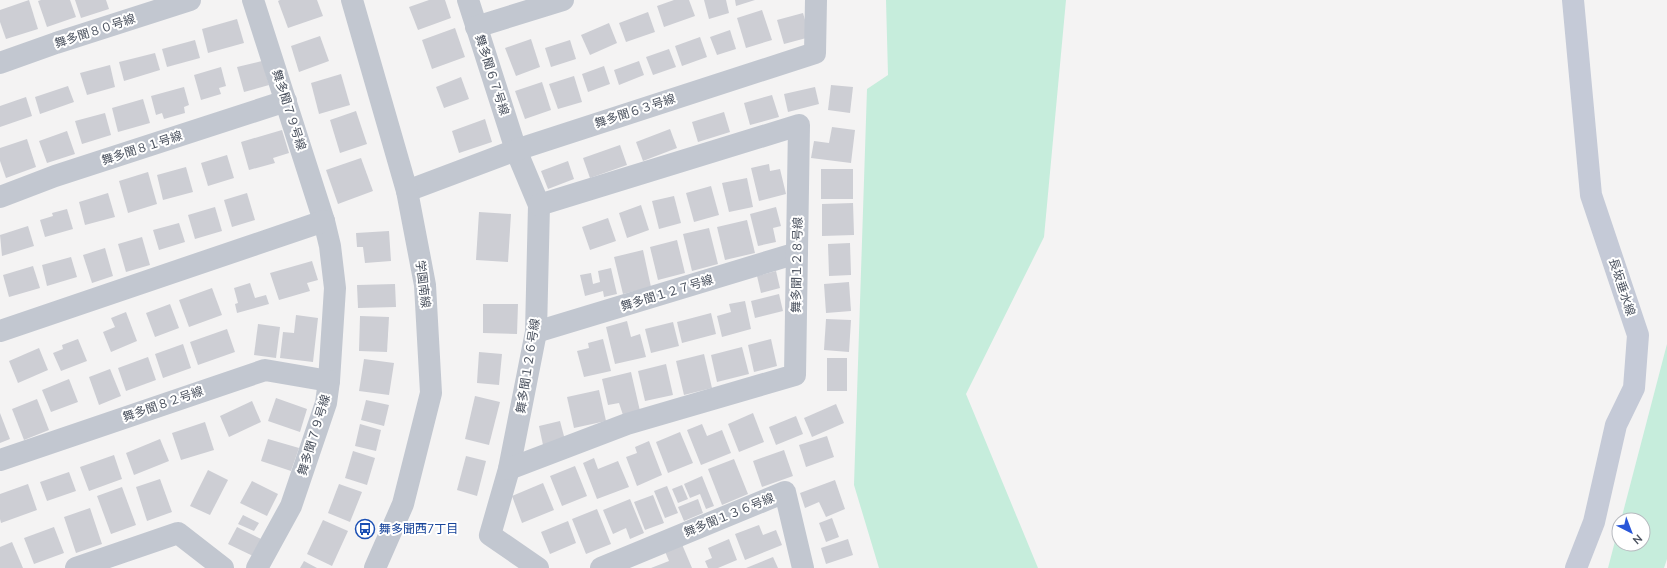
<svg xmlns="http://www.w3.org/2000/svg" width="1667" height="568" font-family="'Nunito Sans','Noto Sans JP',sans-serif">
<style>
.green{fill:#c6eddc}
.building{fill:#cdced4}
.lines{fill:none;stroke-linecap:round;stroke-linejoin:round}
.minor{stroke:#c2c7d0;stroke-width:22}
.tertiary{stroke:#c2c7d0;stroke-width:22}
.secondary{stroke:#c5cad7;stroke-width:22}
.labels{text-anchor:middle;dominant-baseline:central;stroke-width:4;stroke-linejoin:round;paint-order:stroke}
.street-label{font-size:12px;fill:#4b525f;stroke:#fff}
.transit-label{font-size:12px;fill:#164399;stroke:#fff;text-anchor:start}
</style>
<rect width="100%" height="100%" fill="#f4f3f3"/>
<g class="green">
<polygon points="886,0 1066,0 1044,237 966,394 1038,568 879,568 854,485 867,89 888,75"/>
<polygon points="1667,344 1667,559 1664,568 1608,568 1619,526 1619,544 1643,544 1643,520 1621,520"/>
</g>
<g class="building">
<polygon points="29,0 38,29 6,39 0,22 0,10"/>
<polygon points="41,0 70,0 76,17 47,27 38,1"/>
<polygon points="75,0 106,0 109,9 81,18"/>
<polygon points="280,0 317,0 323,16 288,28 278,1"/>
<polygon points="429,0 445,0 451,18 418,30 409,7"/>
<polygon points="674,0 689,0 695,16 664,27 657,6"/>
<polygon points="704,0 726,0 729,13 709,19"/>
<polygon points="735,0 755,0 736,6"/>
<polygon points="762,10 772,40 746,48 737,18"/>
<polygon points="648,12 655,32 626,42 619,23"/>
<polygon points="803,13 810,37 784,44 777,20"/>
<polygon points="237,19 244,43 208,53 202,29"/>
<polygon points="609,23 617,43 590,55 581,35"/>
<polygon points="455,28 465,57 432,69 422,40"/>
<polygon points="730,30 736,49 717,55 710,37"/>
<polygon points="320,36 329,61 299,72 291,46"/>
<polygon points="700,37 707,57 682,66 675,46"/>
<polygon points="531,39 540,67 516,76 505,48"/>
<polygon points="195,40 200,58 167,67 162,49"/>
<polygon points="570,40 576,59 551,67 545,48"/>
<polygon points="669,49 676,67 653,75 646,57"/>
<polygon points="155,53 160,70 124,81 119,62"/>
<polygon points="262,61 269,85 244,92 237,67"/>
<polygon points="639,61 644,75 619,85 614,70"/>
<polygon points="110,65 115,87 87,95 80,73"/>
<polygon points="604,66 610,84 588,92 582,74"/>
<polygon points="221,67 226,86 219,88 221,94 201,100 194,75"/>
<polygon points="341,74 350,105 319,114 311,83"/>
<polygon points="574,76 582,102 558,109 549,84"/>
<polygon points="461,77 469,99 444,108 436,87"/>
<polygon points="542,82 551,110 525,119 515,91"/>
<polygon points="831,85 853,87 850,113 828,110"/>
<polygon points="68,86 74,102 40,114 35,97"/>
<polygon points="184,87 189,105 184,107 185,113 164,119 162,113 156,115 151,96"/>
<polygon points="815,87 819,104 788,112 784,94"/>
<polygon points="772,95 779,117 750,125 744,103"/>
<polygon points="26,97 32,116 0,127 0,106"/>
<polygon points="143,99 150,123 118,132 112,108"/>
<polygon points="356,111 367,144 340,153 330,120"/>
<polygon points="724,112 730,132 698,142 692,122"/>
<polygon points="105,113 111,135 82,144 75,121"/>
<polygon points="485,119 492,142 459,153 452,131"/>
<polygon points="832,127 855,130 851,163 811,158 814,141 829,143"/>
<polygon points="670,129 677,148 643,161 636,142"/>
<polygon points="282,130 289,153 273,158 275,163 249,170 241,142"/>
<polygon points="67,131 75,154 47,163 39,141"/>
<polygon points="27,139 36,167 6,178 0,161 0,148"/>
<polygon points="620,145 627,165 590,178 583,158"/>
<polygon points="227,155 234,178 208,186 201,163"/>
<polygon points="361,158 373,191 338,204 326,170"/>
<polygon points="568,161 574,179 548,189 541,171"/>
<polygon points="769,164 770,171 780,169 786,194 759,201 751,168"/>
<polygon points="186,167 193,192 163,200 157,175"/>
<rect x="821" y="169" width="32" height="30"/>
<polygon points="148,172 157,204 128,213 119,181"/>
<polygon points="747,178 753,207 729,212 722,183"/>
<polygon points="711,186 719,215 694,222 686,193"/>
<polygon points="108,193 115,217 85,225 79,202"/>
<polygon points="247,193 255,220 232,227 224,200"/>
<polygon points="674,196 681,223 659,229 652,201"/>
<polygon points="853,203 854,235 822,236 822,204"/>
<polygon points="641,205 649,230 627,238 619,213"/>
<polygon points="215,207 222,231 195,239 188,215"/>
<polygon points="776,207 781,226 773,228 776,242 758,246 750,214"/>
<polygon points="67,209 73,229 45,237 40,220 53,216 52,213"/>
<polygon points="479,212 511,214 508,262 476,260"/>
<polygon points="608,218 616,241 590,250 582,227"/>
<polygon points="747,220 755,253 725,260 717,227"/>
<polygon points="179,223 185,242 159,250 153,230"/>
<polygon points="28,226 34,246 2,256 0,235"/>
<polygon points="709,228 718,264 692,271 683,234"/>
<polygon points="389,231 391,261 365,263 363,247 357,247 356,233"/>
<polygon points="142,237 150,265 126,272 118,244"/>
<polygon points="677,240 685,273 658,280 650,247"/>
<polygon points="850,243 851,275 829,276 828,244"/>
<polygon points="105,248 113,276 92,283 83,255"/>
<polygon points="643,250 651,287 623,294 614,257"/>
<polygon points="71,257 77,277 47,286 42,265"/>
<polygon points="312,261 318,280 307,283 310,291 279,300 270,273"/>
<polygon points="33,266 40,288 9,297 3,275"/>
<polygon points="611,268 617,294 604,297 603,291 585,296 580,275 591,273 593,284 600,282 598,271"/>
<polygon points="776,271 780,288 761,293 757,276"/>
<polygon points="849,282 851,311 826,313 824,284"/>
<polygon points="250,283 255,298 266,295 269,304 237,313 235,304 238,303 234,288"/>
<polygon points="395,284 396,307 358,308 357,285"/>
<polygon points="212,288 222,315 189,327 179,300"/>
<polygon points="779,294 783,311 755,318 751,301"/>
<polygon points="745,301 751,329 722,337 717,316 731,312 729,304"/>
<polygon points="170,304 179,328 155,337 146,313"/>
<polygon points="483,304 518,304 517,334 483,333"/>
<polygon points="126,312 137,341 111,352 103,332 115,327 111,318"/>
<polygon points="711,313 716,334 682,343 677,322"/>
<polygon points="296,315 318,318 313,362 280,358 283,332 294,333"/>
<polygon points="360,316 389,317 387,352 359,351"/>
<polygon points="826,319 851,320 849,352 824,350"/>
<polygon points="627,321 631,337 640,334 646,357 615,364 606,327"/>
<polygon points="673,322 679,346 651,353 645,329"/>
<polygon points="258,324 280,327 276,358 254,355"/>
<polygon points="227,329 235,352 198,365 190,342"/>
<polygon points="78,339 87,361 61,371 53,353 63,349 62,345"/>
<polygon points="603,339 611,371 584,377 577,351 589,348 588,343"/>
<polygon points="771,339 777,366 754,372 748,345"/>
<polygon points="183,344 191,368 163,378 155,354"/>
<polygon points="742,347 749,374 717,382 711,355"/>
<polygon points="39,348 48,370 18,383 9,361"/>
<polygon points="479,352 502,354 499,385 477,383"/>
<polygon points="704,354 712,388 684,395 676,361"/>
<polygon points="148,357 156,380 126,391 118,368"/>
<rect x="827" y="358" width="20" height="33"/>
<polygon points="364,359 394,363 389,395 359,391"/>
<polygon points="666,364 673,395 645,401 638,371"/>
<polygon points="110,369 121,396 99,405 89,377"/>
<polygon points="631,372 640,411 623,415 619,403 608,405 602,379"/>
<polygon points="69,379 78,402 51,412 42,390"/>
<polygon points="599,390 606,421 574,428 567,397"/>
<polygon points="475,396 500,402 489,445 465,439"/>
<polygon points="276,398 307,409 300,432 268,421"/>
<polygon points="37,399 49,430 24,440 12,409"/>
<polygon points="366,400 389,405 384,426 361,420"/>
<polygon points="252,401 261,422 229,437 220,416"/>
<polygon points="836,404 844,423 812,437 804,418"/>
<polygon points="0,413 10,439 0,443"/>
<polygon points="753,413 764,442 739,452 728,424"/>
<polygon points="796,416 803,434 776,445 769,427"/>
<polygon points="560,421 565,440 543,445 539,426"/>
<polygon points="205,422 214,450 181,460 172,433"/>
<polygon points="360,424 381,430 376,451 355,446"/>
<polygon points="702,424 707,436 722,430 731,453 701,465 687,430"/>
<polygon points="680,432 693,463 668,473 656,442"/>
<polygon points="827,436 834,457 806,467 799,445"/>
<polygon points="160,439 169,461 134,475 126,453"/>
<polygon points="268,439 299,448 291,471 261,461"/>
<polygon points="649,441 662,475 637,486 626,457 637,453 635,447"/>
<polygon points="784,450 793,476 762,487 753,461"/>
<polygon points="353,451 375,458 367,485 345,478"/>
<polygon points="114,455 122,479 89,491 80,467"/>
<polygon points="466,456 486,461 477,496 457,490"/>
<polygon points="594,458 598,469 618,461 629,487 597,499 583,463"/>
<polygon points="734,459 748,494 722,505 708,469"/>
<polygon points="575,466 587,496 562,506 550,476"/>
<polygon points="208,470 228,480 210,515 190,506"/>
<polygon points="69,472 76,491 47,501 40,482"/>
<polygon points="702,476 714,506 706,509 700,494 690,498 684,484"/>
<polygon points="160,479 172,512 147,521 136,487"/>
<polygon points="835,480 845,509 826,517 819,502 805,508 800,493"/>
<polygon points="252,481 278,494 267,516 240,503"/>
<polygon points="543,483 554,510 522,523 512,496"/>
<polygon points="28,484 37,510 1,523 0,519 0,494"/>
<polygon points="339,484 362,492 350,522 328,513"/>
<polygon points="682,485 688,499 678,503 672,489"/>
<polygon points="667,486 678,513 665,518 654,491"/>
<polygon points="122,487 136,525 111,534 97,496"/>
<polygon points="653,495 664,523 645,530 634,502"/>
<polygon points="630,499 644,533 630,539 626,528 613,534 603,510"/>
<polygon points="698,499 703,513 684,521 678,507"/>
<polygon points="90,508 102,544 76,553 64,517"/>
<polygon points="597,509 611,544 586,554 572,519"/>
<polygon points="243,515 259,523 254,531 238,524"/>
<polygon points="832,518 839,537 826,542 819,523"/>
<polygon points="323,520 348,531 332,566 307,554"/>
<polygon points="568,521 576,543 550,554 541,532"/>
<polygon points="759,525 763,535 776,530 782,545 745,560 735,534"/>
<polygon points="54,527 64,553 34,564 24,538"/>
<polygon points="237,527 261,539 253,556 228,544"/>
<polygon points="729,539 737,560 718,568 708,568 705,561 712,558 708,548"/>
<polygon points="848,539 853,555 826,564 821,548"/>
<polygon points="12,542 23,568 0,568 0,547"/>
<polygon points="681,542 692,568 651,568 669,561 664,549"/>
<polygon points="773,557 778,568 746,568"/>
<polygon points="304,561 317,568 300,568"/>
</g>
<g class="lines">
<g class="minor">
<polyline points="253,0 324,221 330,246 335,288 329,381 326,403 291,506 257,568"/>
<polyline points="468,0 516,150 539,205 536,332 509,469 490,535 538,568"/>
<polyline points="476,27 563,0"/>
<polyline points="0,63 56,43 190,0"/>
<polyline points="407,191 516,150 815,53 816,0"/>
<polyline points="0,197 55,176 286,101"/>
<polyline points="0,331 324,221"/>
<polyline points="536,332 797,253"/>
<polyline points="0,460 265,370 329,381"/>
<polyline points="509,469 627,424 795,375 799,125 539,205"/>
<polyline points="76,568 178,533 223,568"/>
<polyline points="601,568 785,492 803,568"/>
</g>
<polyline class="tertiary" points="352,0 407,191 425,285 431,393 403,504 375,568"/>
<polyline class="secondary" points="1573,0 1591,195 1638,335 1634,388 1616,425 1594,522 1576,568"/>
</g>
<defs>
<symbol id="bus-ring" viewBox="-11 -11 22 22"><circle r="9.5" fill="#fff" stroke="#1a4fb4" stroke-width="1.5"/><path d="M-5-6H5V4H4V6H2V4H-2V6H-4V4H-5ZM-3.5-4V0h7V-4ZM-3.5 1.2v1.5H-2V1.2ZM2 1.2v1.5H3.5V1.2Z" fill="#1a4fb4"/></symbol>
</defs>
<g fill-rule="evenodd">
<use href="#bus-ring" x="354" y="518" width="22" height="22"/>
</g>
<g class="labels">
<g class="street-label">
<text transform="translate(95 31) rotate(-18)">舞多聞８０号線</text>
<text transform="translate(492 75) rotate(72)">舞多聞６７号線</text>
<text transform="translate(289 110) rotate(72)">舞多聞７９号線</text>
<text transform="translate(635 111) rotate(-18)">舞多聞６３号線</text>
<text transform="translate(142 148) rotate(-18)">舞多聞８１号線</text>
<text transform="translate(797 265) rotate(-89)">舞多聞１２８号線</text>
<text transform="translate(423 284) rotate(83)">学園南線</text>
<text transform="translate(1622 287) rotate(72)">長坂垂水線</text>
<text transform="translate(667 293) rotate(-17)">舞多聞１２７号線</text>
<text transform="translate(528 366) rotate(-81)">舞多聞１２６号線</text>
<text transform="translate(163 404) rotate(-19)">舞多聞８２号線</text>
<text transform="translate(314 435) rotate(-73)">舞多聞７９号線</text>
<text transform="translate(729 515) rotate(-22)">舞多聞１３６号線</text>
</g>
<g class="transit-label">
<text x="379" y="529">舞多聞西7丁目</text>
</g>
</g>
<g transform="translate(1631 532) rotate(138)"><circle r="19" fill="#ffffff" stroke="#b7babf"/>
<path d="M0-3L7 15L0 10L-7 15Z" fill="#2956d8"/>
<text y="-6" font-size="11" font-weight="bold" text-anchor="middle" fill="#4b525f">N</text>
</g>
</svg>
